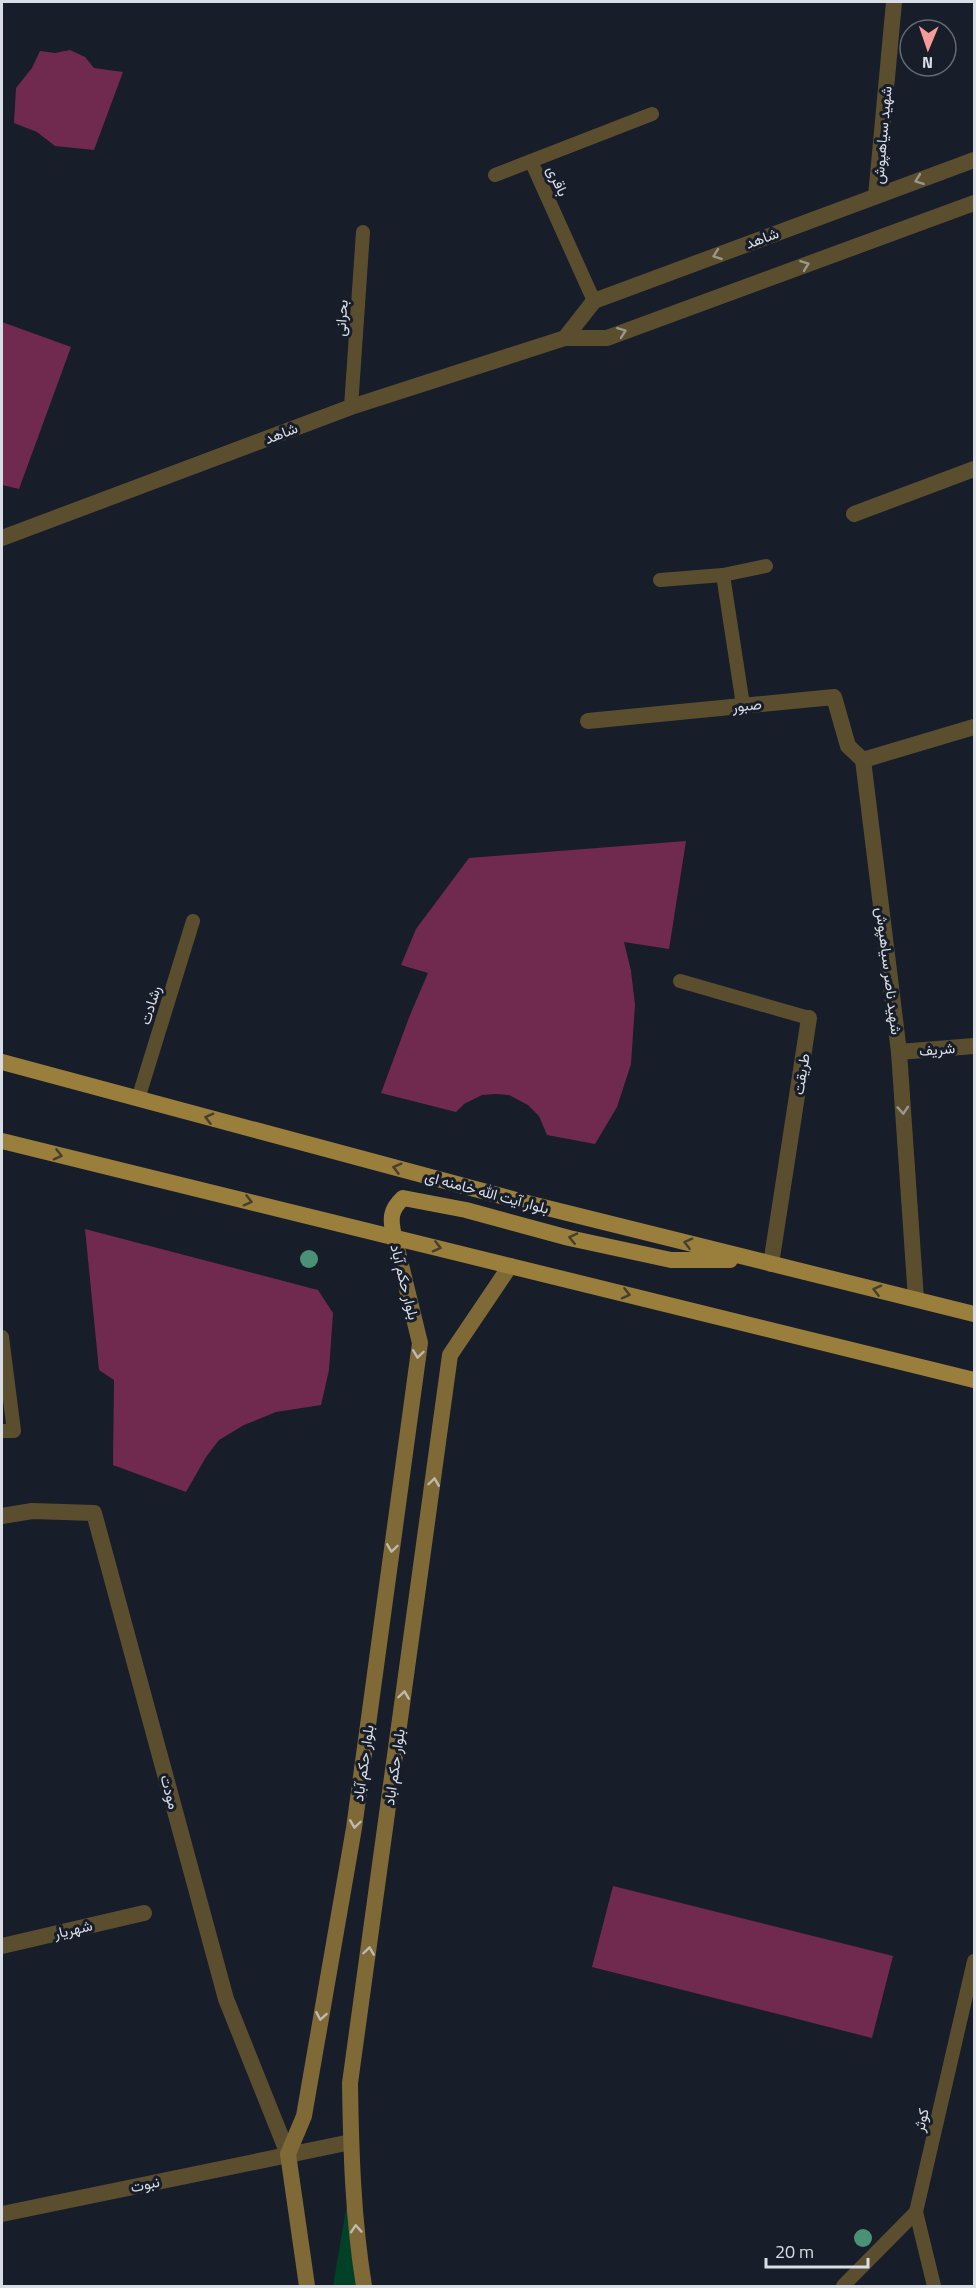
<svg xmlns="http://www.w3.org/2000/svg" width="976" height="2288" font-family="'Titillium Web',Vazirmatn,sans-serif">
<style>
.green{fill:#004128}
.building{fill:#712a4f}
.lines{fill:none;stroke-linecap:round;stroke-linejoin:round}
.service{stroke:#5b4e2f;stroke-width:14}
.minor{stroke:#5b4e2f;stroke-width:16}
.tertiary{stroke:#5b4e2f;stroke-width:16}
.secondary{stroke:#7f6936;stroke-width:16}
.primary{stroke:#9a7e3b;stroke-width:16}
.tree{fill:#4b9176}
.oneway{stroke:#9a968a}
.oneway2{stroke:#453f2f}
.oneway3{stroke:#bebab0}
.labels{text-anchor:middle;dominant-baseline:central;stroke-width:6;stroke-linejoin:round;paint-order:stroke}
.street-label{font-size:15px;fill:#d9dde5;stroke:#171d29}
</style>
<rect width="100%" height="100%" fill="#171d29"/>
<polygon class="green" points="352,2174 364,2286 333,2286"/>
<g class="building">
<polygon points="70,50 85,57 94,68 123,72 94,150 55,146 37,132 14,123 16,88 32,68 40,51 55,53"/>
<polygon points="2,322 71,347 19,489 2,485"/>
<polygon points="686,841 669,949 624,942 631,971 635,1005 631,1064 617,1107 595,1144 547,1135 539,1116 528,1105 509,1095 495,1094 482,1095 464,1104 456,1112 381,1093 410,1015 428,973 401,965 416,929 469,858"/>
<polygon points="85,1229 318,1290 333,1313 329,1370 321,1405 276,1412 244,1425 219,1440 206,1457 186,1492 113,1465 114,1380 99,1370"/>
<polygon points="613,1886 893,1956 872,2038 592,1967"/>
</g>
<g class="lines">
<g class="service">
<polyline points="495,175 531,161"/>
<polyline points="594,301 531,161 652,114"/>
<polyline points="351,407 363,232"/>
<polyline points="723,575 743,705"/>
<polyline points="660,580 723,575 766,566"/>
<polyline points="680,981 809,1018"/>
<polyline points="138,1099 193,921"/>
<polyline points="2,1337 14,1431 2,1431"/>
<polyline points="843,2286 916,2212"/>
<polyline points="934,2286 916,2212 974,1961"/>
</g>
<g class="minor">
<polyline points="876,196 894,2"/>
<polyline points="854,514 974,469"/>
<polyline points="588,721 834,697 848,746 863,760"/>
<polyline points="863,760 899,1052 916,1299"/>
<polyline points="863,760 974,727"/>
<polyline points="899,1052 974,1046"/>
<polyline points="771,1264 809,1018"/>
<polyline points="2,1516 32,1511 94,1513 226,1999 288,2154"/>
<polyline points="2,1946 144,1913"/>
</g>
<g class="tertiary">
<polyline points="565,338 594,301 974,160"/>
<polyline points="2,538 351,407 565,338 607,338 974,203"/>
<polyline points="2,2214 351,2142"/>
</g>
<g class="secondary">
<polyline points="307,2286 288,2154 304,2116 354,1828 420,1343 394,1236"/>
<path d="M 364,2286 C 353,2219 351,2152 350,2083 L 450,1355 L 510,1266"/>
</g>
<g class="primary">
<polyline points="2,1062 531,1204 974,1314"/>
<polyline points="2,1141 974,1380"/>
<path d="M 394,1236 C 390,1219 390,1210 403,1198 L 466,1210 L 569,1238 L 671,1260 L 730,1260"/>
</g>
</g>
<g class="tree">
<circle cx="309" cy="1259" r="9"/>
<circle cx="863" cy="2238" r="9"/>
</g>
<defs><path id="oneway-chevron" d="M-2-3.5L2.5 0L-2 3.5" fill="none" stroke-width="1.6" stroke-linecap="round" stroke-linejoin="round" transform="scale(1.5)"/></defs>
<g class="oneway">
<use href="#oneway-chevron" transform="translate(919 180) rotate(160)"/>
<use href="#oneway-chevron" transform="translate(717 255) rotate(160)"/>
<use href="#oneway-chevron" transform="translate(805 265) rotate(-20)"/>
<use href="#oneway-chevron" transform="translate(622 332) rotate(-20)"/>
<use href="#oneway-chevron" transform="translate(903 1110) rotate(86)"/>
</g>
<g class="oneway2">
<use href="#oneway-chevron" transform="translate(209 1118) rotate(-165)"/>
<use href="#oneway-chevron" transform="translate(58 1155) rotate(14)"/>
<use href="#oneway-chevron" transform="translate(397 1168) rotate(-165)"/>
<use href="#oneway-chevron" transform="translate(248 1201) rotate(14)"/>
<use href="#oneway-chevron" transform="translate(573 1238) rotate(-167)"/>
<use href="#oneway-chevron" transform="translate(688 1243) rotate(-166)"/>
<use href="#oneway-chevron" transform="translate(437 1247) rotate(14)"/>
<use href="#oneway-chevron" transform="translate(877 1290) rotate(-166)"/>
<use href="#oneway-chevron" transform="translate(626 1294) rotate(14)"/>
</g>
<g class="oneway3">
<use href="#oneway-chevron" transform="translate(418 1354) rotate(98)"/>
<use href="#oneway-chevron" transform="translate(434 1482) rotate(-82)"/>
<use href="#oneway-chevron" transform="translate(392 1548) rotate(98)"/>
<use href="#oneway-chevron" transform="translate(404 1695) rotate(-82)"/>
<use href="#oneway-chevron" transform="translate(355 1824) rotate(98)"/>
<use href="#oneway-chevron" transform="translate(369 1951) rotate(-82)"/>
<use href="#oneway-chevron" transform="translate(321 2016) rotate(100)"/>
<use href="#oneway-chevron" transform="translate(356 2229) rotate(-94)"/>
</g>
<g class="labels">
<g class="street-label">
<text transform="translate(882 135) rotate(-85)">شهید سیاهپوش</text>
<text transform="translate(558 181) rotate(66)">باقری</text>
<text transform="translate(762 238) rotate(-20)">شاهد</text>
<text transform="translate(341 318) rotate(-86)">بحرانی</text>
<text transform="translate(281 433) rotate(-21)">شاهد</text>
<text transform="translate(747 705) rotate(-6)">صبور</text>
<text transform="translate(889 971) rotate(83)">شهید ناصر سیاهپوش</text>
<text transform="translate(150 1005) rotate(-73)">رشادت</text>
<text transform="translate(937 1049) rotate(-5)">شریف</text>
<text transform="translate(801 1074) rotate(-81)">طریقت</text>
<text transform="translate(487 1192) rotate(15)">بلوار آیت الله خامنه ای</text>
<text transform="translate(405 1282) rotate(76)">بلوار حکم آباد</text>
<text transform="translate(363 1763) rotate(-82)">بلوار حکم آباد</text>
<text transform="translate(394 1767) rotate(-82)">بلوار حکم اباد</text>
<text transform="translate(170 1792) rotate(75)">مودت</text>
<text transform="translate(73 1929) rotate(-13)">شهریار</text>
<text transform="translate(921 2120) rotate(-77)">کوثر</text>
<text transform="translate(145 2184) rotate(-12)">نبوت</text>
</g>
</g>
<rect width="976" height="2288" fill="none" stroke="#d9dde5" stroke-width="6"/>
<g transform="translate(928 48) rotate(182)"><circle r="28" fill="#171d29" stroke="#656a74" stroke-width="1.5"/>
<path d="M0-4.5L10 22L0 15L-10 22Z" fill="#f59b99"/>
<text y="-9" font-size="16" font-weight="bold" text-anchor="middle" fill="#d9dde5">N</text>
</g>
<path d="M766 2258v9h102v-9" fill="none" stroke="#d9dde5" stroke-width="3"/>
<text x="775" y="2258" font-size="18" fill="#d9dde5" stroke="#171d29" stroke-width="4.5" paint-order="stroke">20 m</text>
</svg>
